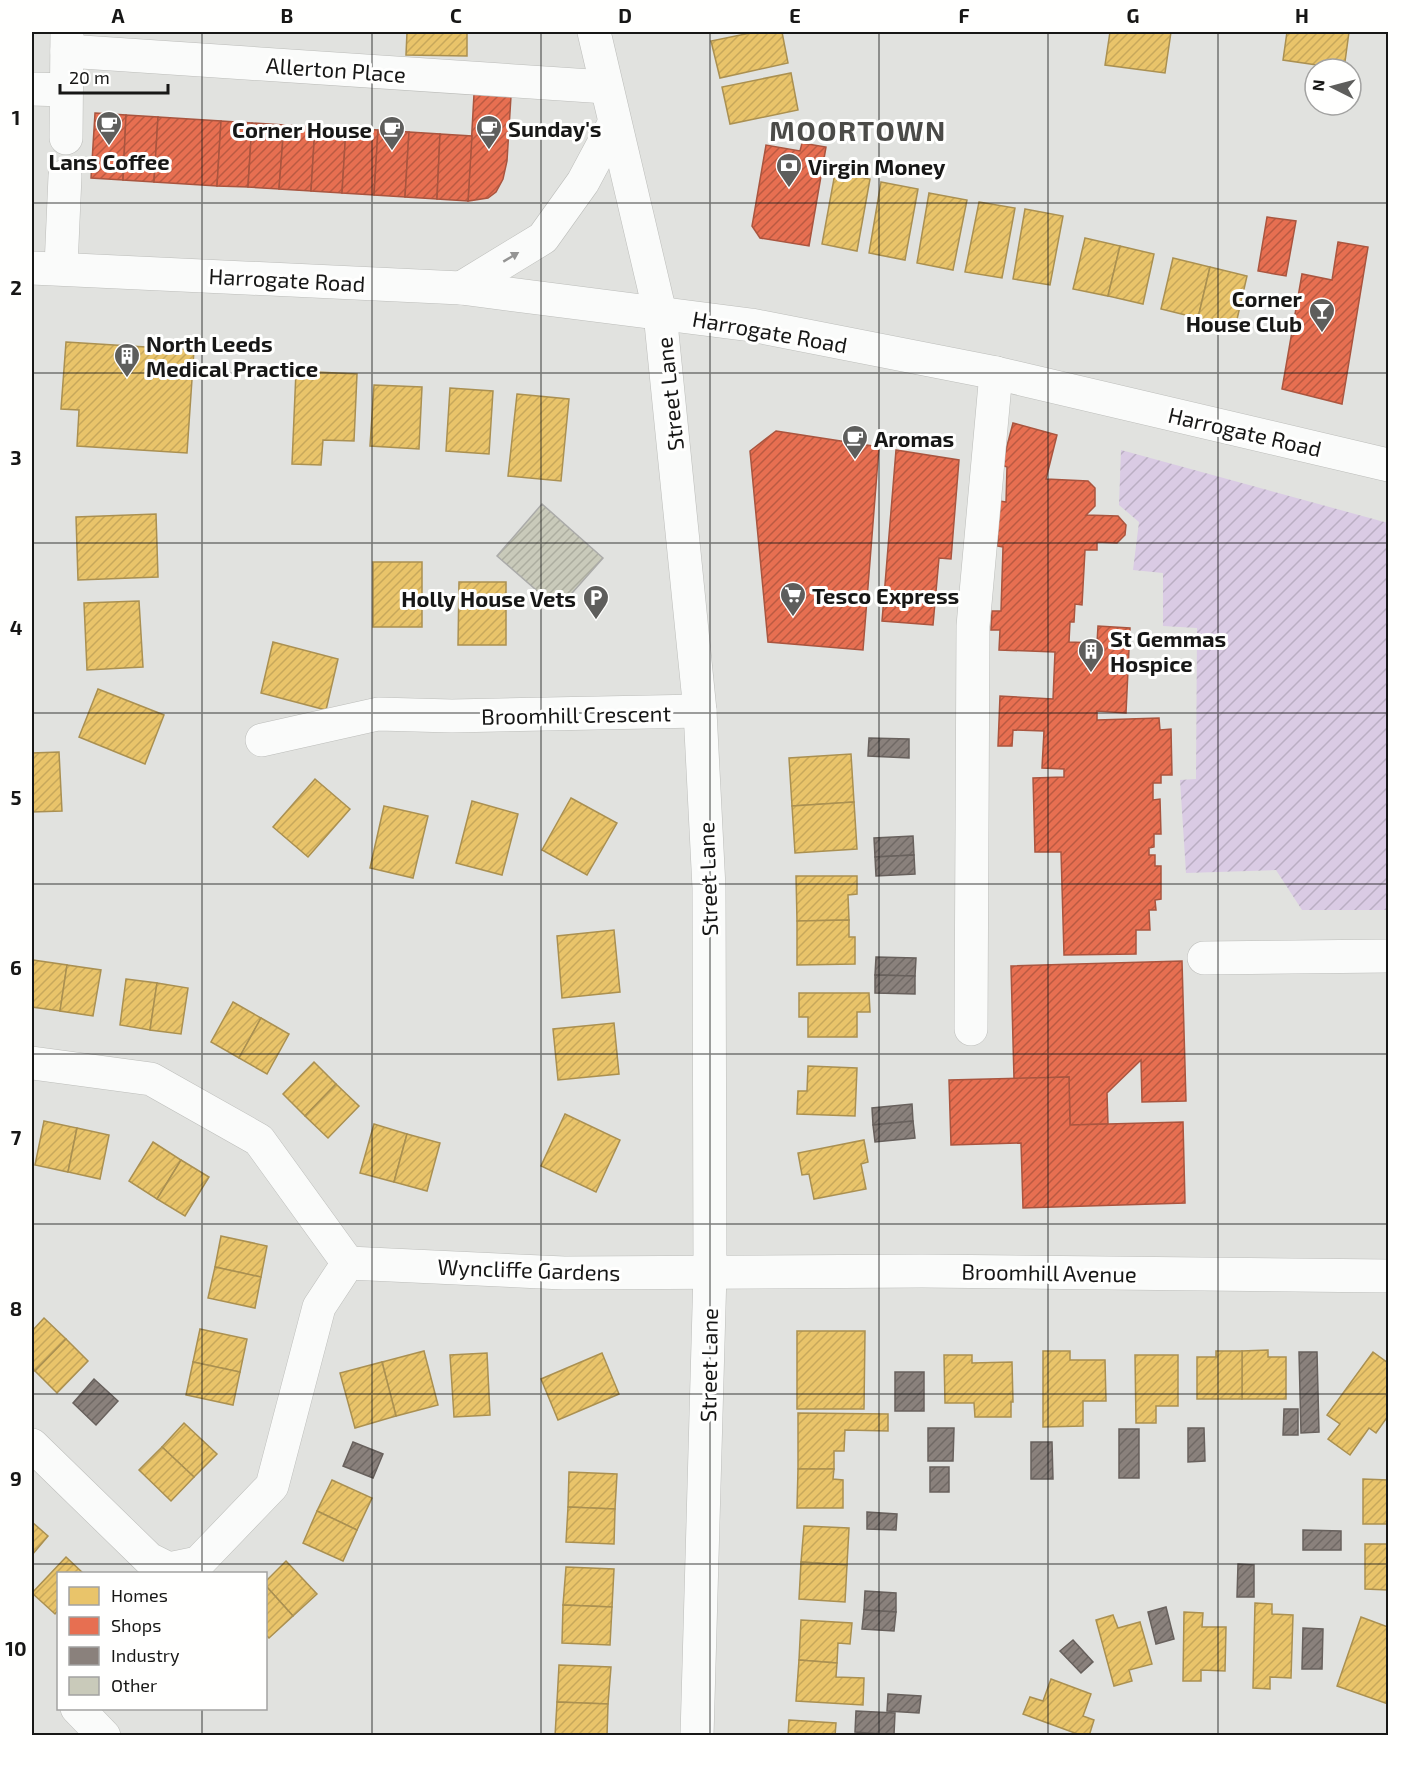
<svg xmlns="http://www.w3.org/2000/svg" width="1420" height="1767" font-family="'Exo 2',sans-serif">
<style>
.garden{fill:url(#garden-furrows)}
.homes{fill:url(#homes-hatch);stroke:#aa9051;stroke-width:1.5}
.shops{fill:url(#shops-hatch);stroke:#a9553f;stroke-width:1.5}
.industry{fill:url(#industry-hatch);stroke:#68615d;stroke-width:1.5}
.building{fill:url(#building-hatch);stroke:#ababa9;stroke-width:1.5}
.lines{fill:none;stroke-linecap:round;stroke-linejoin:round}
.minor-casing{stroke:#bcbdba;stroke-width:34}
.minor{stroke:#fafbfa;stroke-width:33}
.oneway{fill:#949493}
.grid{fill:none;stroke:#171716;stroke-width:1.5;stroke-opacity:0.55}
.labels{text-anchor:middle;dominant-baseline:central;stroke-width:6;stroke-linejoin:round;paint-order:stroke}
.street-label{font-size:22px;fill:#171716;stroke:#fffffe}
.poi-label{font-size:22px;font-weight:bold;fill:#171716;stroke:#fffffe;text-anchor:start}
.district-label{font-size:28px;font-weight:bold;letter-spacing:1.5px;fill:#4b4b48;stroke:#fffffe}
.neatline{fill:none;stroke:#171716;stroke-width:2}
.grid-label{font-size:20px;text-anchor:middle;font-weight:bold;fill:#171716}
</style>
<defs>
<pattern id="garden-furrows" width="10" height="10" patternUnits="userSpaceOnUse" patternTransform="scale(1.5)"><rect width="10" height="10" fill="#dacbe4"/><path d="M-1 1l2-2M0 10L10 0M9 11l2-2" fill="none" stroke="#baaec3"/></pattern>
<pattern id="homes-hatch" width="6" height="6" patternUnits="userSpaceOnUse" patternTransform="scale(1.5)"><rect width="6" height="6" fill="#e9c46a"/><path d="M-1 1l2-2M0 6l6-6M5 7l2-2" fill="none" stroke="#c7a85b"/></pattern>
<pattern id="shops-hatch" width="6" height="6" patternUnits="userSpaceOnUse" patternTransform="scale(1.5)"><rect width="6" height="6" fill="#e76f51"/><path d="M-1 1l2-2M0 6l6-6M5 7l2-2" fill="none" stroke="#ba5a42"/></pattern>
<pattern id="industry-hatch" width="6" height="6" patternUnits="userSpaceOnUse" patternTransform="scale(1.5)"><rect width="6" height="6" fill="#8a817c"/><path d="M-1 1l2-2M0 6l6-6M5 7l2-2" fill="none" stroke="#706965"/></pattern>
<pattern id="building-hatch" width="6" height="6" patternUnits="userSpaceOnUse" patternTransform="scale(1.5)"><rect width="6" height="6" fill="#c9caba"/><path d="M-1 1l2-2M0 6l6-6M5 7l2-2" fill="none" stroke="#acad9f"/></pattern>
</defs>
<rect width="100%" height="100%" fill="#e1e2df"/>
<polygon class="garden" points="1121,450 1388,523 1388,910 1302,910 1276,870 1186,873 1180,780 1196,779 1197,628 1163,626 1163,573 1133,570 1139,522 1119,505"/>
<g class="homes">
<polygon points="407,32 467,32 467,56 406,55"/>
<polygon points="755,32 782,32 788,63 720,78 711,41"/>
<polygon points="1110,32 1171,32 1165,73 1105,65"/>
<polygon points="1287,32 1349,32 1344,69 1283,60"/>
<polygon points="791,73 798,110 730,124 722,87"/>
<polygon points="835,173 870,179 857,251 822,244"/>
<polygon points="881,182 918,189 905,260 869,253"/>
<polygon points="929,193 967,200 953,270 917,263"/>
<polygon points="979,202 1015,208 1002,278 965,272"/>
<polygon points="1025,209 1063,216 1050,285 1013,279"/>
<polygon points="1085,238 1120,246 1108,296 1073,289"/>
<polygon points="1120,246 1154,254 1143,304 1108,296"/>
<polygon points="1173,258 1210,267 1198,318 1161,309"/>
<polygon points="1210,267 1247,276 1235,328 1198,318"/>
<polygon points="66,342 194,350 187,453 77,446 79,410 61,409"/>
<polygon points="296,371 357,374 354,441 323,440 321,465 292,464"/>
<polygon points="374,385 422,387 419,449 370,446"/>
<polygon points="450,388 493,391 489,454 446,451"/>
<polygon points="517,394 569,399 561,481 508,476"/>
<polygon points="156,514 158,577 78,580 76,517"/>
<rect x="373" y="562" width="49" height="65"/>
<polygon points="459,582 506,582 506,645 458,645"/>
<polygon points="139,601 143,667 87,670 84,603"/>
<polygon points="273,642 338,659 326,710 261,693"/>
<polygon points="98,689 164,715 145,764 79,737"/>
<polygon points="59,752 62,811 32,812 32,753"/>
<polygon points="851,754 854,802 792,806 789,758"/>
<polygon points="315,779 350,809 308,857 273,827"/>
<polygon points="571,798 617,823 587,875 542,850"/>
<polygon points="472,801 518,814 502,875 456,863"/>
<polygon points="854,802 857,849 795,853 792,806"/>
<polygon points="384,806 428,816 413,878 370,868"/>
<polygon points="796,876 857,876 857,894 848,895 849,920 797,921"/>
<polygon points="849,920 849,937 855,937 855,964 797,965 797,921"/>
<polygon points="614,930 620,992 562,998 557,936"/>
<polygon points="33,960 67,965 60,1011 32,1007"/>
<polygon points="67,965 101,970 93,1016 60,1011"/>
<polygon points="126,979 157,983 150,1030 120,1025"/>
<polygon points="157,983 188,988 181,1034 150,1030"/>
<polygon points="799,993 869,993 870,1012 857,1012 857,1037 808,1037 808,1017 799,1017"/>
<polygon points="233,1002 261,1018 239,1058 211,1042"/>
<polygon points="261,1018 289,1034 267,1074 239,1058"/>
<polygon points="614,1023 619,1074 558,1080 553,1029"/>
<polygon points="314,1062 336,1084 305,1116 283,1094"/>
<polygon points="808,1066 857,1068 855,1116 797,1114 798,1091 807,1091"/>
<polygon points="336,1084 359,1106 328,1138 305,1116"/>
<polygon points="565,1114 620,1140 596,1192 541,1166"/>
<polygon points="44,1121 77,1128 68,1172 35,1165"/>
<polygon points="374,1124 407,1134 394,1182 360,1173"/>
<polygon points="77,1128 109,1135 100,1179 68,1172"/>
<polygon points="407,1134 440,1143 427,1191 394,1182"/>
<polygon points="864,1140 868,1162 861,1164 866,1189 814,1199 809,1174 802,1175 798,1153"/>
<polygon points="153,1142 181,1160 157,1199 129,1181"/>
<polygon points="181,1160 209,1177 185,1216 157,1199"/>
<polygon points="221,1236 267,1246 261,1277 215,1267"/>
<polygon points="215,1267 261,1277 255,1308 208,1298"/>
<polygon points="44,1318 66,1339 35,1371 32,1368 32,1331"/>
<polygon points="200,1329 247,1339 240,1372 193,1362"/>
<polygon points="797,1331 865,1331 864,1409 797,1409"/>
<polygon points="66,1339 88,1361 57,1393 35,1371"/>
<polygon points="1268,1350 1268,1357 1286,1357 1286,1399 1242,1399 1242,1351"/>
<polygon points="424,1351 438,1405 396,1416 382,1362"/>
<polygon points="1043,1351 1070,1351 1070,1360 1105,1360 1106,1401 1083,1401 1083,1426 1043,1427"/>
<polygon points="1216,1351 1242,1351 1242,1399 1197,1399 1197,1357 1216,1357"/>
<polygon points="1373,1352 1388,1363 1388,1416 1376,1433 1369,1428 1350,1455 1328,1439 1340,1424 1327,1415"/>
<polygon points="487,1353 490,1415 454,1417 450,1355"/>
<polygon points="602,1353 619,1394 558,1420 541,1379"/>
<polygon points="944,1355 972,1355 972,1363 1012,1362 1013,1402 1011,1402 1011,1417 975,1417 974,1403 945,1403"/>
<polygon points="1135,1355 1178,1355 1178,1406 1156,1406 1156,1423 1136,1423"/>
<polygon points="193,1362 240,1372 233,1405 186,1395"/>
<polygon points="382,1362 396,1416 355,1428 340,1373"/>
<polygon points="798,1413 888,1414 888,1431 845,1430 844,1451 834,1451 834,1469 798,1469"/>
<polygon points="184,1423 217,1454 194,1477 162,1447"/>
<polygon points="162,1447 194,1477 171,1501 139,1470"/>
<polygon points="798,1469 834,1469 833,1479 843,1480 843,1508 797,1508"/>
<polygon points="569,1472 617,1474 615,1509 568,1507"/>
<polygon points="1363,1479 1388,1480 1388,1524 1363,1524"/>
<polygon points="332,1480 372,1498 357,1530 317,1511"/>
<polygon points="568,1507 615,1509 614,1544 566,1542"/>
<polygon points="317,1511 357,1530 343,1561 303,1543"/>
<polygon points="32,1522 48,1536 32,1555"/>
<polygon points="804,1526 849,1528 847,1565 801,1562"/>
<polygon points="1365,1544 1388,1544 1388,1590 1365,1589"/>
<polygon points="66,1557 84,1574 58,1574 58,1610 55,1614 32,1593"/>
<polygon points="286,1561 317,1594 293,1616 266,1586 266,1581"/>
<polygon points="801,1562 847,1565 845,1602 799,1599"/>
<polygon points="566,1567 614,1569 612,1607 563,1605"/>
<polygon points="266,1586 293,1616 269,1638 266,1635"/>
<polygon points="1255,1603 1272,1604 1272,1614 1293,1615 1291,1678 1270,1677 1270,1689 1253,1688"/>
<polygon points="563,1605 612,1607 610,1645 562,1643"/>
<polygon points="1184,1612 1203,1613 1202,1627 1226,1627 1225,1671 1201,1670 1201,1681 1183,1681"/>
<polygon points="1113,1615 1118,1628 1140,1622 1152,1664 1129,1670 1132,1681 1114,1686 1096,1620"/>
<polygon points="1361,1617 1388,1627 1388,1704 1337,1686"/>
<polygon points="801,1620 852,1623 850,1644 838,1643 837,1663 799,1660"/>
<polygon points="799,1660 837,1663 836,1677 864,1678 863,1705 796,1701"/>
<polygon points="559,1665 611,1667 608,1704 557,1702"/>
<polygon points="1051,1679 1091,1694 1083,1716 1094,1720 1089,1736 1083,1736 1023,1714 1030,1697 1043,1701"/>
<polygon points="557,1702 608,1704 607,1736 555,1736"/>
<polygon points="789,1720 836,1723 835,1736 788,1736"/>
</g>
<g class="shops">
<polygon points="474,94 511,96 507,161 503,179 496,192 488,198 468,201"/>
<polygon points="95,113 126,115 123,180 91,178"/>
<polygon points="126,115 158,117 154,182 123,180"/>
<polygon points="158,117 221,121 217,186 154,182"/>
<polygon points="221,121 252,123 248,187 217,186"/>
<polygon points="252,123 284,125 279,189 248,187"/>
<polygon points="284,125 315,127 311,191 279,189"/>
<polygon points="315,127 346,128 342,193 311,191"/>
<polygon points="346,128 378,130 374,195 342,193"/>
<polygon points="378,130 409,132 405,197 374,195"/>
<polygon points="409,132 440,134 437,199 405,197"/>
<polygon points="440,134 472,136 468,201 437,199"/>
<polygon points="802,143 826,147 809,246 760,238 752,226 766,145 800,151"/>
<polygon points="1267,217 1296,221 1286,276 1258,271"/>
<polygon points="1338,242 1368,247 1342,404 1282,389 1302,274 1332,280"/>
<polygon points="1013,423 1057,435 1046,479 1088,481 1095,488 1095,506 1086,515 1118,516 1126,525 1125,535 1117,543 1097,542 1097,550 1085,550 1082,605 1075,604 1074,622 1070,622 1069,642 1097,643 1098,626 1130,628 1126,713 1097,711 1097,720 1159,718 1160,730 1171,729 1172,775 1161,775 1161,783 1153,783 1153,800 1160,799 1161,834 1154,834 1154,847 1149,848 1149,855 1155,855 1155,866 1161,866 1161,899 1155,900 1156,910 1149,910 1150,930 1136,930 1136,954 1064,955 1061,852 1035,852 1033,778 1064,777 1064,769 1042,768 1044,731 1013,730 1012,746 998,746 1000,696 1053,699 1055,652 999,650 1000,630 991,630 992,611 1001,611 1003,547 997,546 998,536 990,536 1000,501 1006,502 1007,467 1002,465"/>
<polygon points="776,431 879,447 863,650 768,642 750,451"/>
<polygon points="896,450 959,460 951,559 939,558 933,625 882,621"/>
<polygon points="1182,961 1186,1101 1142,1102 1141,1060 1107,1093 1108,1124 1070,1125 1069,1077 1014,1079 1011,966"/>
<polygon points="1069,1077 1070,1125 1183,1122 1185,1203 1023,1208 1021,1143 951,1145 949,1080"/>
</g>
<g class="industry">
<polygon points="869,738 909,739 909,758 868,756"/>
<polygon points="913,836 914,855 875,857 874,838"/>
<polygon points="914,855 915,874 876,876 875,857"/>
<polygon points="876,957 916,958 915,976 875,975"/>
<polygon points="875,975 915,976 915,994 875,993"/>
<polygon points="912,1104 913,1121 873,1125 872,1108"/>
<polygon points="913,1121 915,1138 875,1142 873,1125"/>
<polygon points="1299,1352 1317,1352 1319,1432 1301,1433"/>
<rect x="895" y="1372" width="29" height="39"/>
<polygon points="94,1379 118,1401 96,1425 73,1403"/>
<polygon points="1284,1409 1298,1409 1298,1435 1283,1435"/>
<polygon points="928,1428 954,1428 953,1461 928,1461"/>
<polygon points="1188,1428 1204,1428 1205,1461 1188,1462"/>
<rect x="1119" y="1429" width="20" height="49"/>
<polygon points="353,1442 383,1454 373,1478 343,1466"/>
<polygon points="1031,1442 1052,1442 1053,1479 1031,1479"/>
<rect x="930" y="1467" width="19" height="25"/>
<polygon points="867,1512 897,1514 896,1530 867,1529"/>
<polygon points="1303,1530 1341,1531 1341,1550 1303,1550"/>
<polygon points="1238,1564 1254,1565 1254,1597 1237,1597"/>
<polygon points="865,1591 896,1593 896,1612 864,1610"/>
<polygon points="1166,1607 1174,1639 1156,1644 1148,1612"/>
<polygon points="864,1610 896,1612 894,1631 862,1629"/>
<polygon points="1303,1628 1323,1629 1322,1669 1302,1669"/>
<polygon points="1073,1640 1093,1662 1081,1673 1060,1651"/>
<polygon points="888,1694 921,1696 919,1713 887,1711"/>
<polygon points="856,1711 895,1713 894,1735 855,1732"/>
</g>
<polygon class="building" points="542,504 603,558 558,609 497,556"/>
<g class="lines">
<defs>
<g id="minor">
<polyline points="594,32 660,313 700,711 709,888 710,1272 697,1736"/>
<polyline points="67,51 606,87"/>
<polyline points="32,89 66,90"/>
<polyline points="66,138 67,32"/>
<polyline points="61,267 65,176"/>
<polyline points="32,268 461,288 751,325 996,373 1388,465"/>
<polyline points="461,288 543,238 583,182 614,124"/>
<polyline points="262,740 378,714 452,716 700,711"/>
<polyline points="1204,958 1388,956"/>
<polyline points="971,1029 973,626 996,373"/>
<polyline points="32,1063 151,1079 259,1140 348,1263"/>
<polyline points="348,1263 564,1273 922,1271 1388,1276"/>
<polyline points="32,1445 149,1559 169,1569 198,1563 272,1486 319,1307 348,1263"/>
<polyline points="77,1708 104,1736"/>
</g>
</defs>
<use href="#minor" class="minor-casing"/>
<use href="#minor" class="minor"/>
</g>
<defs><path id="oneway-solid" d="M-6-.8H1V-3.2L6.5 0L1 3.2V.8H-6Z" transform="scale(1.5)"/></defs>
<use class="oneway" href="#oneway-solid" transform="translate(511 257) rotate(-31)"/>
<path class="grid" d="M 202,32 L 202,1574M 372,32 L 372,1736M 541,32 L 541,1736M 710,32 L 710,1736M 879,32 L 879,1736M 1048,32 L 1048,1736M 1218,32 L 1218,1736M 32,203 L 1388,203M 32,373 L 1388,373M 32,543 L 1388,543M 32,713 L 1388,713M 32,884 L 1388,884M 32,1054 L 1388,1054M 32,1224 L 1388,1224M 32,1394 L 1388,1394M 32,1564 L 1388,1564M 202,1708 L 202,1736"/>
<defs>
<symbol id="cafe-pin" viewBox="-11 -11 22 30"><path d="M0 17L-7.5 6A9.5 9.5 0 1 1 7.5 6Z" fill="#5e5e5c" stroke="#fffffe"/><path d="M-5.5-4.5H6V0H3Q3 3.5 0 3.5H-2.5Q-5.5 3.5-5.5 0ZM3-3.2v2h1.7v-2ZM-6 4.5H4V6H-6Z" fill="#fff"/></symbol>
<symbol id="bank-pin" viewBox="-11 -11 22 30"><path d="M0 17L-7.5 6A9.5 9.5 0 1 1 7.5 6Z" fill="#5e5e5c" stroke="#fffffe"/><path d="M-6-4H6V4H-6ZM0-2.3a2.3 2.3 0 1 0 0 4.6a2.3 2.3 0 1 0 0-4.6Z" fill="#fff"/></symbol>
<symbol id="bar-pin" viewBox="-11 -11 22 30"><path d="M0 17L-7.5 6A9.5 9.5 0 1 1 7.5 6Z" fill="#5e5e5c" stroke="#fffffe"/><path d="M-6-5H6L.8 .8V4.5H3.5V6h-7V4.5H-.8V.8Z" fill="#fff"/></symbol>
<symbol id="building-pin" viewBox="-11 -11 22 30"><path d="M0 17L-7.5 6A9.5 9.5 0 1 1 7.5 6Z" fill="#5e5e5c" stroke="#fffffe"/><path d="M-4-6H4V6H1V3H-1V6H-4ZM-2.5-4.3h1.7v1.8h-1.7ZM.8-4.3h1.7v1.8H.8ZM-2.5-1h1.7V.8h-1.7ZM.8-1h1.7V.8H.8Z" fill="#fff"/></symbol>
<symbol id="supermarket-pin" viewBox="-11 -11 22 30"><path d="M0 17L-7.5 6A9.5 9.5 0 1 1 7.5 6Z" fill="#5e5e5c" stroke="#fffffe"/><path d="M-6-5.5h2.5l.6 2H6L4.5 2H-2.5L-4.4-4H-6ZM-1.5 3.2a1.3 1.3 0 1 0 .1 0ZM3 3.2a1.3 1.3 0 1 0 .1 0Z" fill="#fff"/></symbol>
<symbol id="parking-pin" viewBox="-11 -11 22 30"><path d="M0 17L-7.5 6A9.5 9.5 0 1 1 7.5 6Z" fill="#5e5e5c" stroke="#fffffe"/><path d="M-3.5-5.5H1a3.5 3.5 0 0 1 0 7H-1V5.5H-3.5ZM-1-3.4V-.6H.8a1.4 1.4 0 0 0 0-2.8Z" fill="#fff"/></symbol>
</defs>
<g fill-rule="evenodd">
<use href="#cafe-pin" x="94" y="109" width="30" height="40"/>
<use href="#cafe-pin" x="474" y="113" width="30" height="40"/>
<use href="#cafe-pin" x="377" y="114" width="30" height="40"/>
<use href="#bank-pin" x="774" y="151" width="30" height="40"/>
<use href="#bar-pin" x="1307" y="296" width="30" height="40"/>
<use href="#building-pin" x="112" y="341" width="30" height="40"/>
<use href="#cafe-pin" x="840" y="423" width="30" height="40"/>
<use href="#supermarket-pin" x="778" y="580" width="30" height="40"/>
<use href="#parking-pin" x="581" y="583" width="30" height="40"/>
<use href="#building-pin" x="1076" y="636" width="30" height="40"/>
</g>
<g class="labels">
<g class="street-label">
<text transform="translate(336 69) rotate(4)">Allerton Place</text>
<text transform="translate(287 279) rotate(3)">Harrogate Road</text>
<text transform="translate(770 331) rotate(10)">Harrogate Road</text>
<text transform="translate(669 394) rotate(-96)">Street Lane</text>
<text transform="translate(1245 431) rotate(13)">Harrogate Road</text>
<text transform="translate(576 714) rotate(-1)">Broomhill Crescent</text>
<text transform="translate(707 879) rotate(-92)">Street Lane</text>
<text transform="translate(529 1269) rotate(2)">Wyncliffe Gardens</text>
<text transform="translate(1049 1272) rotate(1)">Broomhill Avenue</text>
<text transform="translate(708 1365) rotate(-89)">Street Lane</text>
</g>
<g class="poi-label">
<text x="508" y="128">Sunday's</text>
<text x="372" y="129" text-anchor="end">Corner House</text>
<text x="109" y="161" text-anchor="middle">Lans Coffee</text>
<text x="808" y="166">Virgin Money</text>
<text x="1302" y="298" text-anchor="end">Corner<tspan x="1302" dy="25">House Club</tspan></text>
<text x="146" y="343">North Leeds<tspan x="146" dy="25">Medical Practice</tspan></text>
<text x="874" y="438">Aromas</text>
<text x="812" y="595">Tesco Express</text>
<text x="576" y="598" text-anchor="end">Holly House Vets</text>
<text x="1110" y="638">St Gemmas<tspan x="1110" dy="25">Hospice</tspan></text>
</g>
<g class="district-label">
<text x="858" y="130">MOORTOWN</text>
</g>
</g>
<rect width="1420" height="1767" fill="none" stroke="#fffffe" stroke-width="66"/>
<rect x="57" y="1572" width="210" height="138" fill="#fffffe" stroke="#a2a2a1" stroke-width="1.5"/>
<rect x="69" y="1587" width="30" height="18" fill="#e9c46a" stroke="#a2a2a1" stroke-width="1.5"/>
<text x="111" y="1602" font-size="18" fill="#171716">Homes</text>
<rect x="69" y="1617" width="30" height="18" fill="#e76f51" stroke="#a2a2a1" stroke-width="1.5"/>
<text x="111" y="1632" font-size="18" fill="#171716">Shops</text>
<rect x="69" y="1647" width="30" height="18" fill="#8a817c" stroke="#a2a2a1" stroke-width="1.5"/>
<text x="111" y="1662" font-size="18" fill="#171716">Industry</text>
<rect x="69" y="1677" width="30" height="18" fill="#c9caba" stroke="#a2a2a1" stroke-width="1.5"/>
<text x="111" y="1692" font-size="18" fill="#171716">Other</text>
<g transform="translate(1333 87) rotate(276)"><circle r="28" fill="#fffffe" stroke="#a2a2a1" stroke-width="1.5"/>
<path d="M0-4.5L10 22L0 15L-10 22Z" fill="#5e5e5c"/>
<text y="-9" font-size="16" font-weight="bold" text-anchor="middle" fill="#171716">N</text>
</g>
<path d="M60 84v9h108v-9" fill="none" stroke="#171716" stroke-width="3"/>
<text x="69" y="84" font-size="18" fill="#171716" stroke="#fffffe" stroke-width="4.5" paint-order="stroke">20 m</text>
<rect x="33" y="33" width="1354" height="1701" class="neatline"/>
<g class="grid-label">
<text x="118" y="23">A</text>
<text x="287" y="23">B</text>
<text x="456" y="23">C</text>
<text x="625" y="23">D</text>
<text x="795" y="23">E</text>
<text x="964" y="23">F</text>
<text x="1133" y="23">G</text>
<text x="1302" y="23">H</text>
<text x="16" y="125">1</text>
<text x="16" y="295">2</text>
<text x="16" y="465">3</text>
<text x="16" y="635">4</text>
<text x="16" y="805">5</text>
<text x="16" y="975">6</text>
<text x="16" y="1145">7</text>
<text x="16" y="1316">8</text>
<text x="16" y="1486">9</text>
<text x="16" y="1656">10</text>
</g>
</svg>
